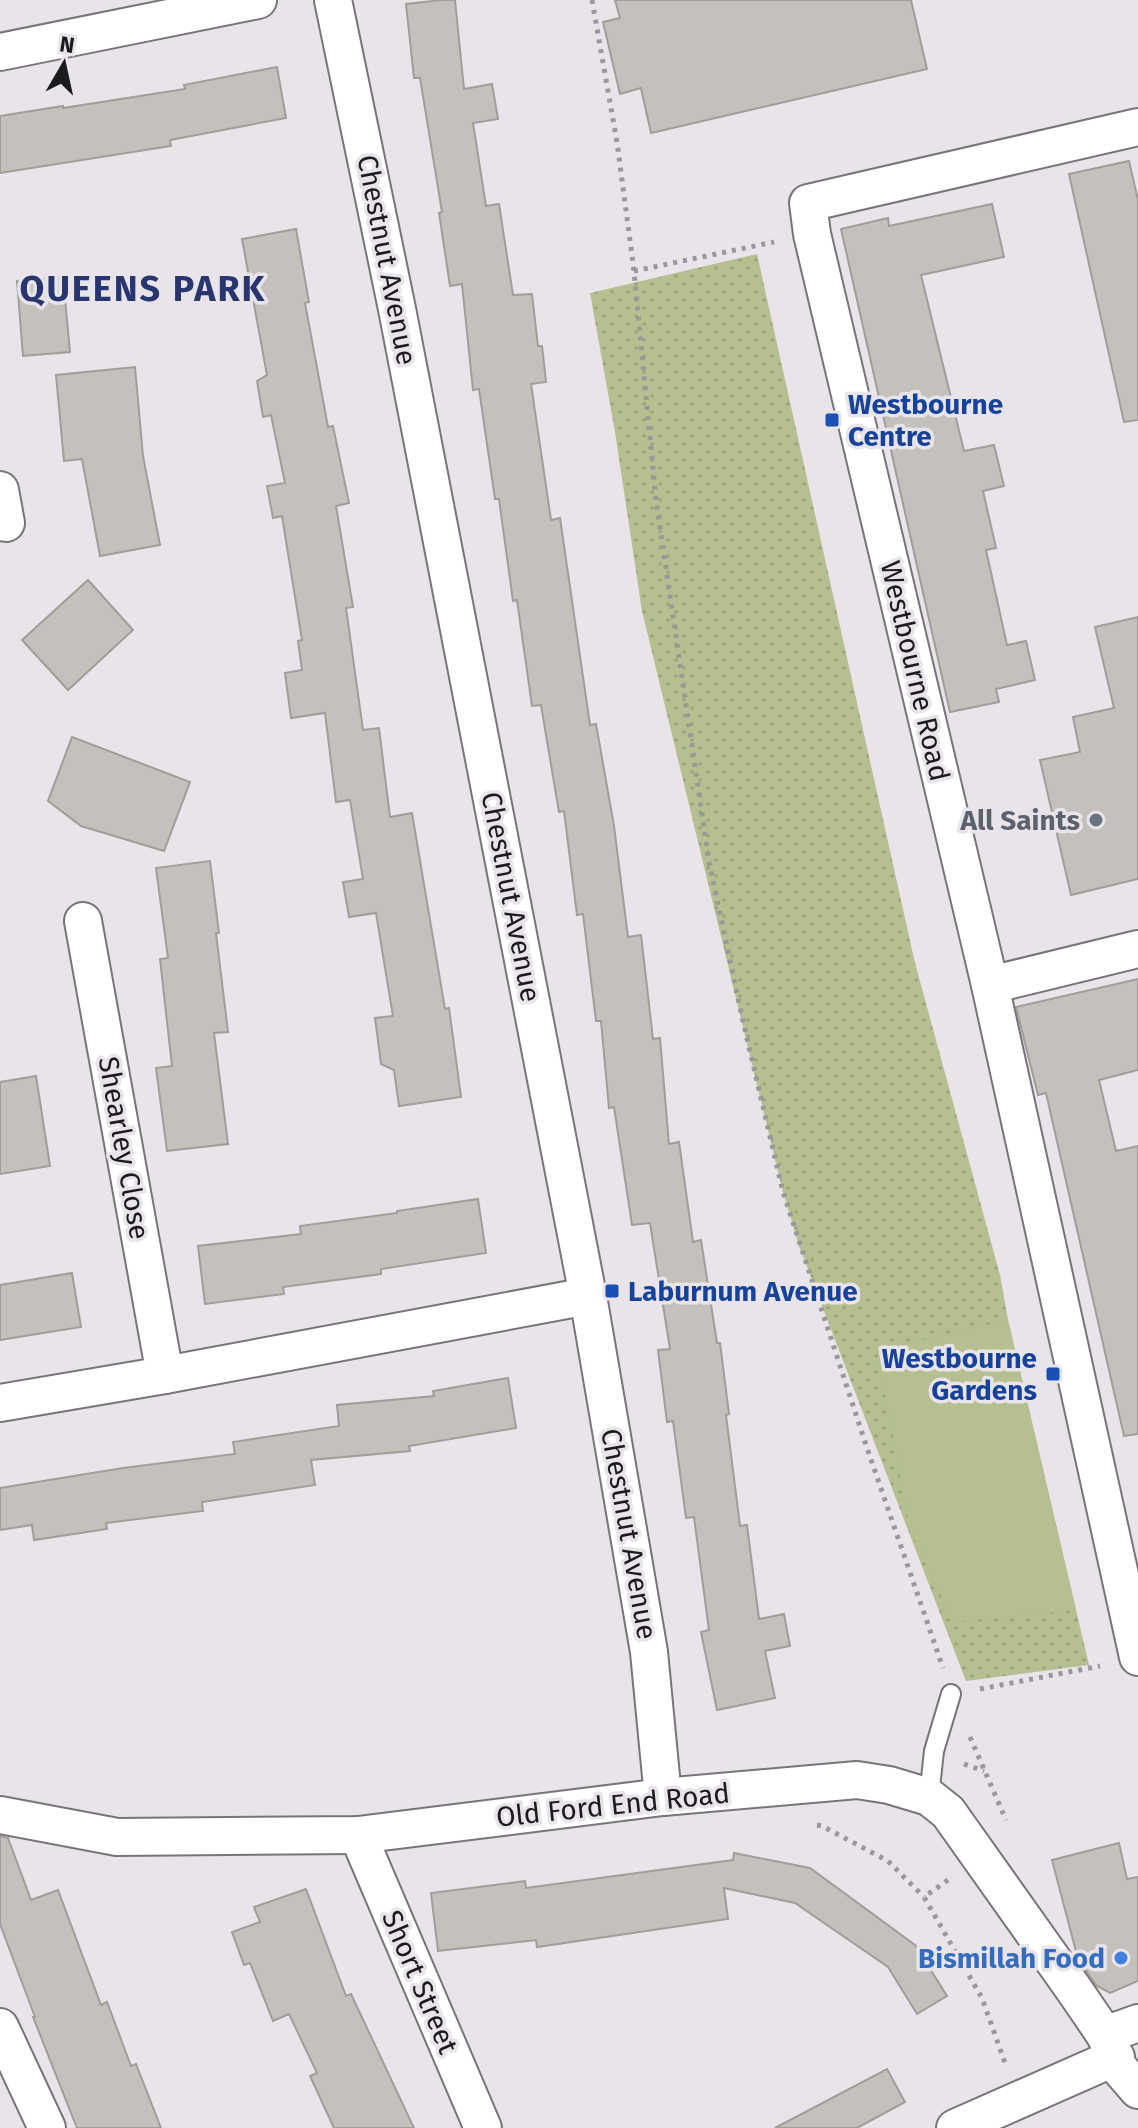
<svg xmlns="http://www.w3.org/2000/svg" width="1138" height="2128" font-family="'Fira Sans',sans-serif">
<style>
.grass{fill:url(#grass-dots)}
.pitch{fill:#b5bf8f}
.building{fill:#c4c1bc;stroke:#a19d99;stroke-width:2}
.lines{fill:none;stroke-linecap:round;stroke-linejoin:round}
.lane-casing{stroke:#787579;stroke-width:22}
.street-casing{stroke:#787579;stroke-width:40}
.path{stroke:#9b989c;stroke-width:5;stroke-dasharray:4 6;stroke-linecap:butt}
.lane{stroke:#fff;stroke-width:18}
.street{stroke:#fff;stroke-width:36}
.transit-dot{fill:#1a4fb4;stroke:#e8e4e9;stroke-width:3}
.worship-dot{fill:#6b7280;stroke:#e8e4e9;stroke-width:3}
.shop-dot{fill:#3f7fe0;stroke:#e8e4e9;stroke-width:3}
.labels{text-anchor:middle;dominant-baseline:central;stroke-width:7;stroke-linejoin:round;paint-order:stroke}
.street-label{font-size:28px;fill:#1b1a1c;stroke:#e8e4e9}
.transit-label{font-size:28px;font-weight:bold;fill:#164399;stroke:#e8e4e9;text-anchor:start}
.worship-label{font-size:28px;font-weight:bold;fill:#5b616d;stroke:#e8e4e9;text-anchor:end}
.shop-label{font-size:28px;font-weight:bold;fill:#366cbe;stroke:#e8e4e9;text-anchor:end}
.district-label{font-size:36px;font-weight:bold;letter-spacing:2px;fill:#28356e;stroke:#e8e4e9}
</style>
<defs>
<pattern id="grass-dots" width="8" height="8" patternUnits="userSpaceOnUse" patternTransform="scale(2)"><rect width="8" height="8" fill="#b5bf8f"/><path d="M2 2h.1M6 6h.1" fill="none" stroke="#9ba47b" stroke-width="1.8" stroke-linecap="round"/></pattern>
</defs>
<rect width="100%" height="100%" fill="#e8e4e9"/>
<polygon class="grass" points="757,254 915,963 1000,1275 1008,1320 1089,1665 966,1681 799,1246 783,1192 642,611 615,432 590,293"/>
<polygon class="pitch" points="1008,1320 1076,1610 953,1622 910,1529 877,1350"/>
<g class="building">
<polygon points="442,0 455,0 464,89 492,84 498,119 473,123 486,206 499,204 513,295 532,294 538,346 542,346 546,382 531,384 551,520 560,518 590,725 596,724 614,826 628,937 641,935 653,1039 660,1038 669,1144 679,1142 693,1242 701,1240 717,1343 720,1343 729,1414 726,1415 740,1526 747,1525 759,1619 784,1614 790,1646 765,1651 775,1698 717,1710 701,1632 709,1630 694,1517 686,1518 673,1421 667,1422 658,1350 670,1349 650,1223 632,1225 614,1107 609,1108 601,1021 596,1021 583,914 577,915 564,811 559,812 541,705 532,706 517,600 513,601 499,499 495,499 479,389 473,390 462,284 450,286 439,213 442,212 420,78 414,78 406,4"/>
<polygon points="615,0 911,0 927,69 651,133 641,88 620,94 603,22 620,18"/>
<polygon points="277,67 286,118 170,140 171,146 0,173 0,116 63,106 63,108 185,89 184,85"/>
<polygon points="1129,161 1138,200 1138,420 1124,422 1069,174"/>
<polygon points="992,204 1004,257 921,275 964,451 994,445 1004,486 983,491 996,548 986,550 1007,645 1026,641 1035,680 996,689 999,702 950,712 841,229 888,218 889,226"/>
<polygon points="296,229 309,302 305,303 328,427 333,426 349,503 336,506 353,607 346,608 363,730 379,728 390,817 412,813 445,1009 449,1008 461,1097 399,1106 394,1070 381,1064 375,1018 393,1016 376,913 349,917 343,882 363,879 350,800 336,802 325,713 291,718 285,673 302,670 298,641 302,640 282,516 273,518 267,486 285,483 271,415 263,417 257,381 267,375 242,239"/>
<polygon points="63,277 70,352 23,356 17,281"/>
<polygon points="135,367 143,456 160,545 100,556 82,459 64,461 56,375"/>
<polygon points="88,580 133,630 68,690 22,640"/>
<polygon points="1138,617 1138,879 1071,895 1040,760 1080,752 1073,717 1114,708 1095,627"/>
<polygon points="72,737 190,782 164,851 81,826 48,801"/>
<polygon points="210,861 219,933 216,933 228,1032 214,1033 228,1144 167,1151 156,1068 172,1066 160,959 168,958 156,868"/>
<polygon points="1138,979 1138,1070 1099,1080 1116,1151 1138,1146 1138,1434 1124,1436 1046,1093 1038,1095 1016,1007"/>
<polygon points="36,1076 50,1166 0,1174 0,1082"/>
<polygon points="478,1199 486,1253 381,1269 381,1274 283,1287 284,1294 205,1304 198,1246 301,1234 300,1226 397,1213 397,1211"/>
<polygon points="72,1273 81,1327 0,1340 0,1285"/>
<polygon points="508,1378 516,1428 409,1446 410,1451 311,1460 315,1485 202,1502 203,1511 106,1523 107,1529 34,1540 32,1525 0,1530 0,1488 123,1468 235,1454 233,1442 339,1426 337,1405 434,1396 433,1391"/>
<polygon points="0,1836 8,1838 31,1900 58,1890 101,2005 107,2002 131,2066 136,2064 161,2128 77,2128 33,2017 35,2017 0,1924"/>
<polygon points="1119,1843 1127,1879 1138,1877 1138,1981 1110,1993 1097,1986 1078,1959 1052,1860"/>
<polygon points="734,1853 810,1868 915,1945 947,1996 917,2014 888,1967 795,1903 724,1888 728,1919 537,1947 536,1940 438,1951 431,1893 525,1881 526,1888 733,1860"/>
<polygon points="306,1889 346,1996 351,1994 414,2128 334,2128 310,2076 317,2073 289,2014 273,2021 250,1963 244,1965 232,1932 260,1922 254,1907"/>
<polygon points="887,2069 905,2102 857,2128 775,2128"/>
</g>
<g class="lines">
<defs>
<polyline id="lane" points="929,1797 934,1751 951,1694"/>
<g id="street">
<polyline points="333,0 397,309 588,1296 649,1652 663,1797"/>
<polyline points="0,52 258,0"/>
<polyline points="1138,127 808,203 812,234 990,985 1138,1657"/>
<polyline points="0,490 6,523"/>
<polyline points="83,921 165,1375"/>
<polyline points="990,985 1138,949"/>
<polyline points="0,1403 165,1375 588,1296"/>
<polyline points="0,1815 117,1837 358,1835 663,1797 857,1780 889,1785 929,1797 948,1812 1075,1991 1105,2035 1119,2068 1138,2090"/>
<polyline points="358,1835 483,2128"/>
<polyline points="0,2027 47,2128"/>
<polyline points="1105,2035 1138,2023"/>
<polyline points="955,2128 1116,2057"/>
</g>
</defs>
<use href="#lane" class="lane-casing"/>
<use href="#street" class="street-casing"/>
<g class="path">
<polyline points="592,0 617,142 634,271 656,500 709,862 742,1017 783,1192 867,1448 943,1668"/>
<polyline points="634,271 774,242"/>
<polyline points="980,1689 1100,1666"/>
<polyline points="970,1737 1006,1820"/>
<polyline points="964,1764 984,1771"/>
<polyline points="817,1825 822,1826 888,1861 924,1897"/>
<polyline points="948,1880 924,1897 982,1998 1005,2063 1007,2063"/>
</g>
<use href="#lane" class="lane"/>
<use href="#street" class="street"/>
</g>
<g class="transit-dot">
<rect x="824" y="412" width="16" height="16" rx="4"/>
<rect x="604" y="1283" width="16" height="16" rx="4"/>
<rect x="1045" y="1366" width="16" height="16" rx="4"/>
</g>
<circle class="worship-dot" cx="1096" cy="820" r="8"/>
<circle class="shop-dot" cx="1121" cy="1958" r="8"/>
<g class="labels">
<g class="street-label">
<text transform="translate(387 260) rotate(79)">Chestnut Avenue</text>
<text transform="translate(915 671) rotate(77)">Westbourne Road</text>
<text transform="translate(511 897) rotate(79)">Chestnut Avenue</text>
<text transform="translate(124 1148) rotate(80)">Shearley Close</text>
<text transform="translate(629 1534) rotate(80)">Chestnut Avenue</text>
<text transform="translate(613 1805) rotate(-6)">Old Ford End Road</text>
<text transform="translate(420 1982) rotate(67)">Short Street</text>
</g>
<g class="transit-label">
<text x="848" y="404">Westbourne<tspan x="848" dy="32">Centre</tspan></text>
<text x="628" y="1291">Laburnum Avenue</text>
<text x="1037" y="1358" text-anchor="end">Westbourne<tspan x="1037" dy="32">Gardens</tspan></text>
</g>
<g class="worship-label">
<text x="1080" y="820">All Saints</text>
</g>
<g class="shop-label">
<text x="1105" y="1958">Bismillah Food</text>
</g>
<g class="district-label">
<text x="143" y="289">QUEENS PARK</text>
</g>
</g>
<g transform="translate(64 64) rotate(9)" stroke="#e8e4e9" stroke-width="6" paint-order="stroke">
<path d="M0-6L14 30L0 20L-14 30Z" fill="#1b1a1c"/>
<text y="-12" font-size="22" font-weight="bold" text-anchor="middle" fill="#1b1a1c">N</text>
</g>
</svg>
